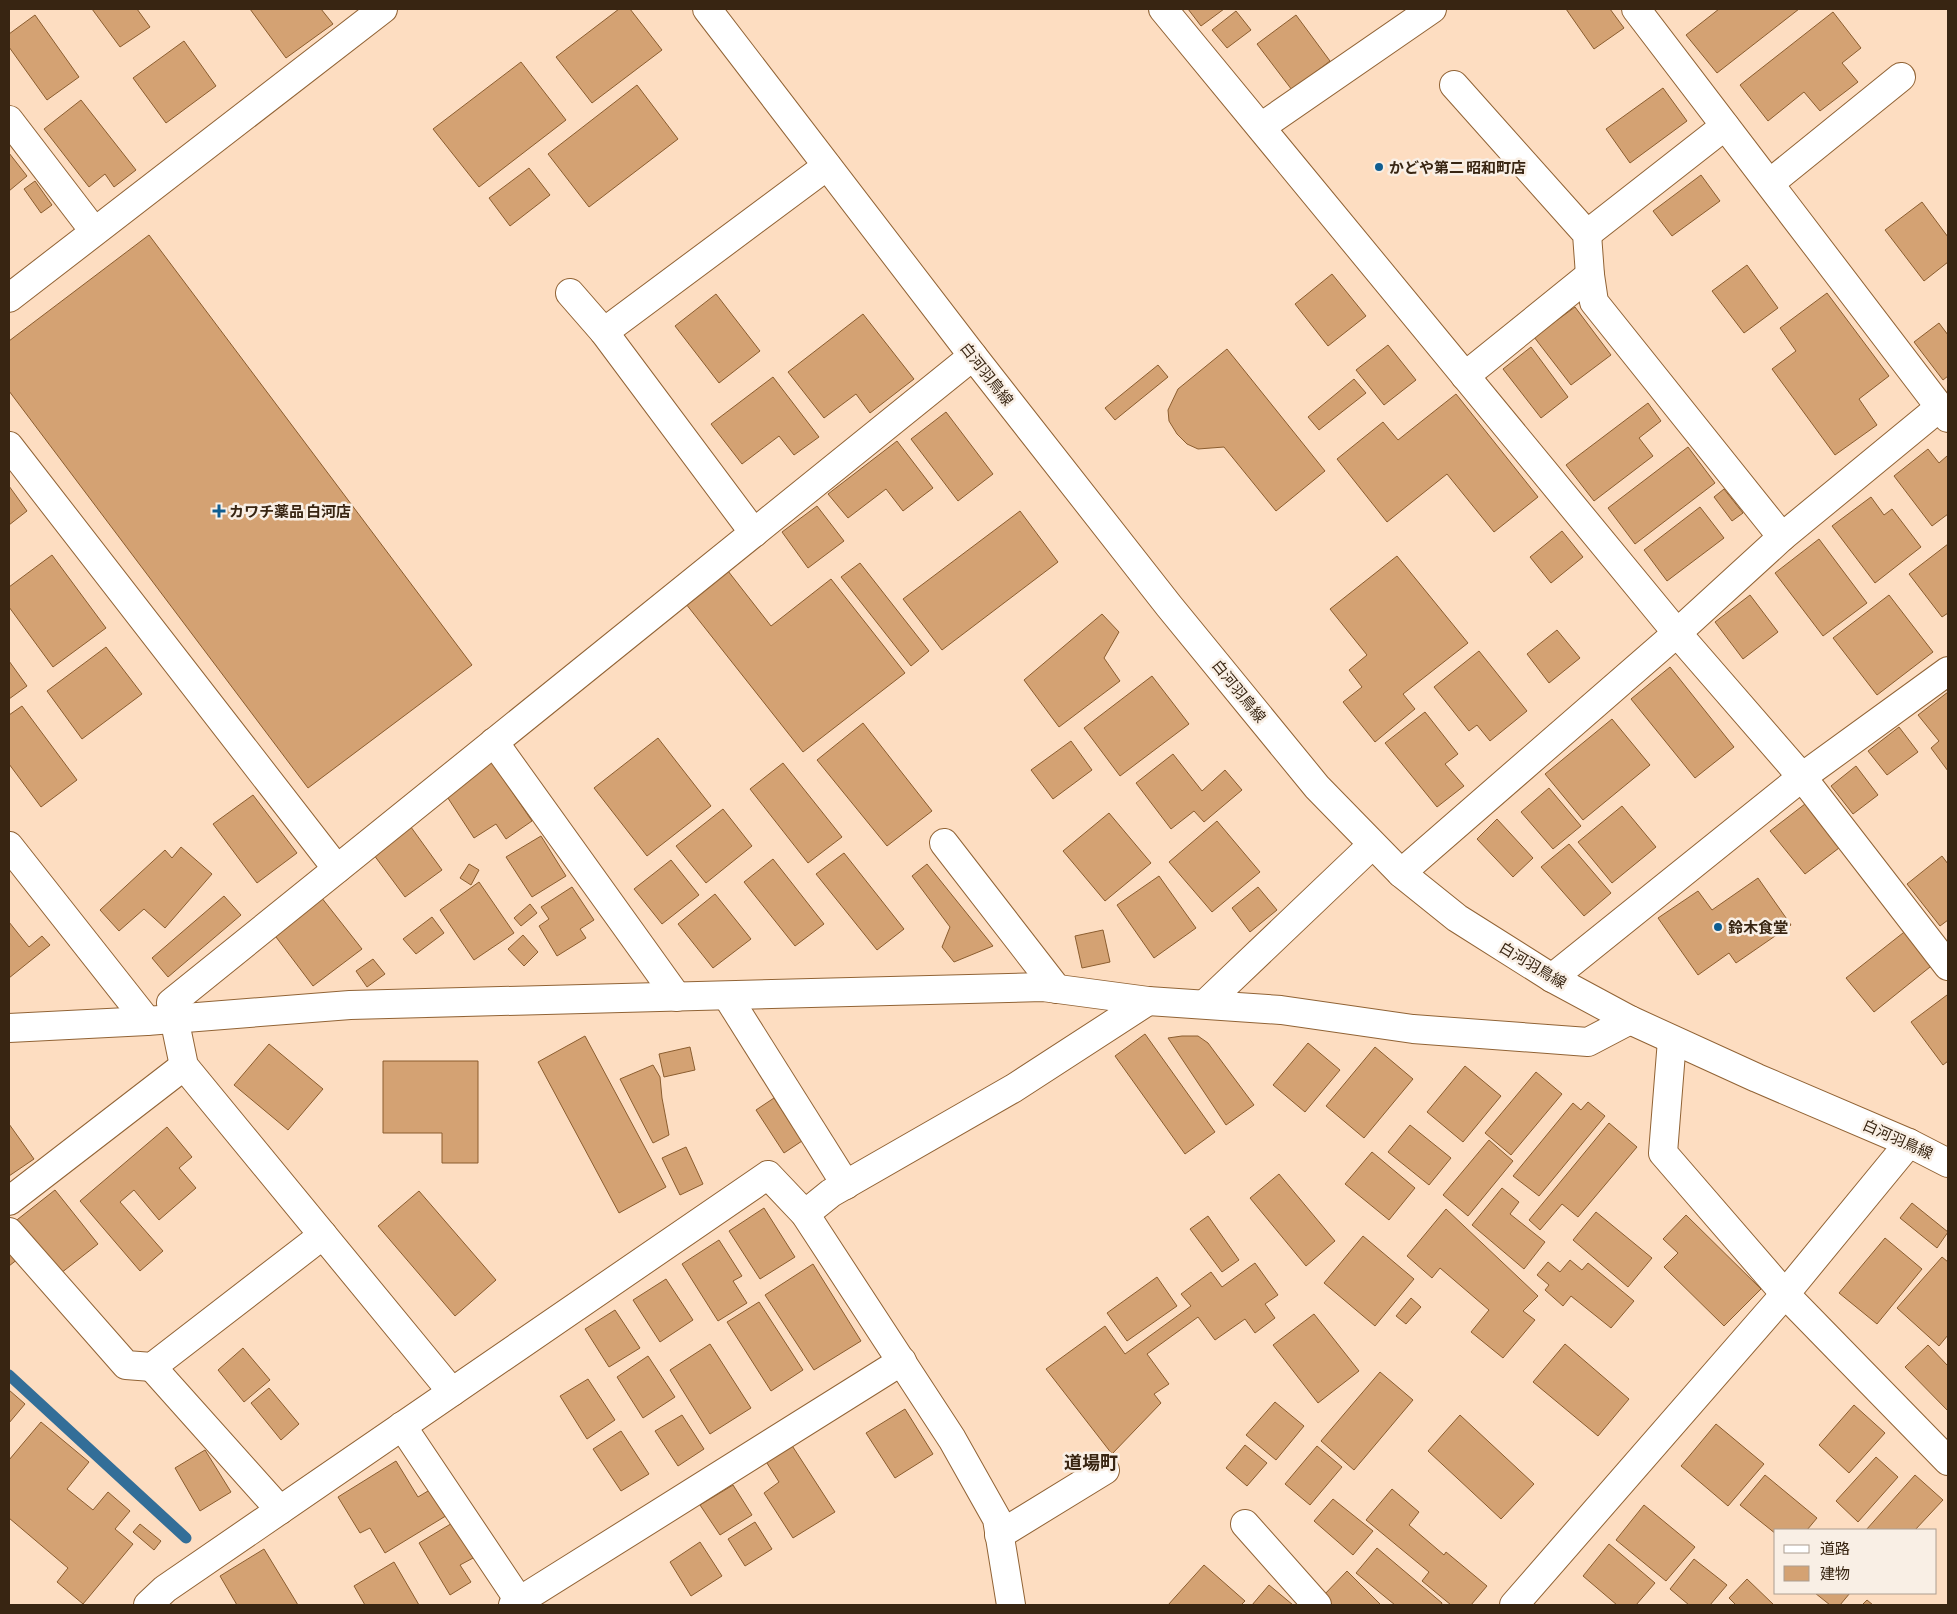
<svg xmlns="http://www.w3.org/2000/svg" width="1957" height="1614" font-family="'Asap Condensed','Noto Sans JP',sans-serif">
<style>
.lines{fill:none;stroke-linecap:round;stroke-linejoin:round}
.stream{stroke:#336e98;stroke-width:11}
.building{fill:#d4a273;stroke:#8b5d2f}
.minor-casing{stroke:#916335;stroke-width:30}
.tertiary-casing{stroke:#916335;stroke-width:30}
.primary-casing{stroke:#916335;stroke-width:30}
.minor{stroke:#fff;stroke-width:28}
.tertiary{stroke:#fff;stroke-width:28}
.primary{stroke:#fff;stroke-width:28}
.poi-dot{fill:#0f5d90;stroke:#f9efe5;stroke-width:2}
.labels{text-anchor:middle;dominant-baseline:central;stroke-width:5;stroke-linejoin:round;paint-order:stroke}
.poi-label{font-size:15px;font-weight:bold;fill:#382512;stroke:#f9efe5;text-anchor:start}
.street-label{font-size:15px;fill:#382512;stroke:#f9efe5}
.quarter-label{font-size:18px;font-weight:bold;fill:#382512;stroke:#f9efe5}
</style>
<rect width="100%" height="100%" fill="#fdddc1"/>
<g class="lines">
<polyline class="stream" points="9,1375 186,1538"/>
</g>
<g class="building">
<polygon points="92,9 137,9 150,27 120,47"/>
<polygon points="250,9 321,9 333,24 286,58"/>
<polygon points="619,9 630,9 662,50 592,103 556,57"/>
<polygon points="1188,9 1224,9 1201,26"/>
<polygon points="1566,9 1610,9 1624,28 1594,49"/>
<polygon points="1719,9 1799,9 1717,73 1686,35"/>
<polygon points="1236,11 1251,30 1227,48 1212,30"/>
<polygon points="1833,12 1861,48 1842,63 1858,82 1820,111 1804,92 1768,121 1740,85"/>
<polygon points="35,15 79,77 47,100 9,47 9,34"/>
<polygon points="1296,15 1330,61 1292,90 1257,44"/>
<polygon points="184,41 216,86 166,123 133,78"/>
<polygon points="521,62 566,120 479,187 433,129"/>
<polygon points="637,85 678,139 589,207 548,154"/>
<polygon points="1663,88 1687,121 1630,163 1606,129"/>
<polygon points="81,100 136,170 114,187 105,174 89,187 44,129"/>
<polygon points="9,153 27,176 9,191"/>
<polygon points="529,168 550,195 510,226 489,198"/>
<polygon points="1701,175 1720,201 1672,236 1653,211"/>
<polygon points="35,181 52,205 41,213 24,189"/>
<polygon points="1922,202 1948,237 1948,262 1924,281 1885,230"/>
<polygon points="149,235 472,665 308,788 9,391 9,341"/>
<polygon points="1747,265 1778,308 1744,333 1712,291"/>
<polygon points="1332,274 1366,316 1328,346 1295,304"/>
<polygon points="1827,293 1889,376 1859,399 1877,425 1835,455 1772,369 1796,351 1780,328"/>
<polygon points="716,294 760,351 719,383 675,326"/>
<polygon points="1575,307 1611,355 1571,385 1534,337"/>
<polygon points="863,314 914,379 870,413 856,394 824,418 788,372"/>
<polygon points="1939,323 1948,335 1948,376 1943,380 1914,342"/>
<polygon points="1388,345 1416,380 1384,405 1356,370"/>
<polygon points="1531,347 1568,397 1541,418 1503,369"/>
<polygon points="1227,349 1325,471 1276,511 1224,447 1198,449 1187,444 1177,434 1169,421 1168,410 1178,389"/>
<polygon points="1158,365 1168,377 1115,420 1105,408"/>
<polygon points="773,377 819,437 794,455 779,436 742,464 711,424"/>
<polygon points="1354,379 1366,393 1319,430 1308,417"/>
<polygon points="1456,394 1538,497 1494,532 1447,474 1387,522 1337,459 1383,422 1398,440"/>
<polygon points="1648,403 1661,421 1639,438 1653,456 1594,501 1566,465"/>
<polygon points="946,412 993,474 958,501 911,439"/>
<polygon points="897,441 933,488 903,511 886,489 848,518 828,494"/>
<polygon points="1688,447 1715,483 1635,544 1608,508"/>
<polygon points="1928,449 1939,463 1947,456 1948,457 1948,514 1932,526 1894,476"/>
<polygon points="9,486 27,511 9,525"/>
<polygon points="1724,489 1743,513 1732,521 1714,497"/>
<polygon points="1871,497 1884,515 1892,509 1921,547 1875,583 1832,526"/>
<polygon points="817,506 844,541 808,568 782,532"/>
<polygon points="1700,507 1724,538 1667,581 1644,550"/>
<polygon points="1020,511 1058,562 942,650 903,599"/>
<polygon points="1562,531 1583,557 1551,583 1530,557"/>
<polygon points="1819,539 1867,603 1823,636 1775,573"/>
<polygon points="1948,544 1948,613 1942,617 1909,574"/>
<polygon points="52,555 106,628 53,667 9,607 9,587"/>
<polygon points="1397,556 1468,643 1403,694 1415,709 1375,742 1343,702 1362,687 1349,670 1367,655 1330,609"/>
<polygon points="860,563 929,651 911,666 841,577"/>
<polygon points="728,571 771,626 831,579 905,673 803,752 686,604"/>
<polygon points="1750,595 1778,632 1743,659 1715,622"/>
<polygon points="1889,595 1933,652 1877,695 1833,638"/>
<polygon points="1102,614 1119,632 1104,658 1120,681 1059,727 1024,680"/>
<polygon points="1557,630 1580,658 1549,683 1527,654"/>
<polygon points="106,647 142,694 82,739 47,691"/>
<polygon points="1479,651 1527,711 1490,741 1477,725 1469,731 1434,687"/>
<polygon points="9,661 27,686 9,699"/>
<polygon points="1670,667 1734,747 1695,778 1631,699"/>
<polygon points="1152,676 1189,724 1120,776 1084,728"/>
<polygon points="1948,692 1948,771 1931,748 1939,741 1918,715"/>
<polygon points="22,706 77,780 41,807 9,764 9,715"/>
<polygon points="1425,712 1458,754 1445,764 1464,786 1437,807 1385,743"/>
<polygon points="1612,719 1650,765 1583,820 1545,774"/>
<polygon points="863,723 932,811 887,846 817,760"/>
<polygon points="1899,727 1918,752 1887,775 1868,751"/>
<polygon points="658,738 711,806 647,856 594,788"/>
<polygon points="1071,741 1092,770 1053,799 1031,770"/>
<polygon points="1173,754 1202,791 1225,770 1242,790 1204,822 1194,811 1171,829 1136,783"/>
<polygon points="491,761 532,821 506,839 496,824 474,838 444,792"/>
<polygon points="783,763 842,837 808,863 750,789"/>
<polygon points="1856,766 1878,795 1853,814 1831,786"/>
<polygon points="1549,788 1581,826 1553,849 1521,812"/>
<polygon points="253,795 297,853 257,883 213,824"/>
<polygon points="1805,804 1839,848 1805,874 1770,831"/>
<polygon points="1622,806 1656,847 1612,883 1578,842"/>
<polygon points="723,809 752,846 706,883 676,846"/>
<polygon points="1109,813 1151,863 1105,901 1063,851"/>
<polygon points="1497,819 1533,858 1513,877 1477,839"/>
<polygon points="1217,821 1260,872 1212,912 1169,862"/>
<polygon points="408,823 442,870 405,897 371,851"/>
<polygon points="541,836 566,876 532,897 506,857"/>
<polygon points="1569,844 1611,893 1584,916 1541,867"/>
<polygon points="181,847 212,874 165,928 144,909 119,931 100,910 165,850 172,858"/>
<polygon points="844,853 904,929 877,950 816,874"/>
<polygon points="1942,856 1948,864 1948,920 1940,926 1907,884"/>
<polygon points="773,859 824,924 795,946 744,882"/>
<polygon points="671,860 699,895 662,924 634,889"/>
<polygon points="469,864 479,870 471,885 460,878"/>
<polygon points="927,864 993,946 954,962 942,947 950,927 912,876"/>
<polygon points="1159,876 1196,928 1154,958 1117,905"/>
<polygon points="1758,878 1791,925 1736,963 1729,953 1698,975 1658,918 1698,891 1712,910"/>
<polygon points="479,882 514,933 474,960 440,910"/>
<polygon points="572,887 594,920 580,929 586,938 557,956 539,926 549,919 541,907"/>
<polygon points="1258,887 1277,910 1250,932 1232,908"/>
<polygon points="715,894 751,939 713,968 678,924"/>
<polygon points="224,896 241,915 168,977 152,958"/>
<polygon points="321,897 362,949 313,986 273,933"/>
<polygon points="530,904 537,913 521,926 514,918"/>
<polygon points="432,917 444,933 416,954 403,939"/>
<polygon points="9,922 29,947 42,936 50,945 9,978"/>
<polygon points="1908,929 1935,963 1874,1012 1846,978"/>
<polygon points="1103,930 1110,962 1082,968 1075,936"/>
<polygon points="523,935 538,952 524,966 508,949"/>
<polygon points="373,959 385,974 367,987 356,971"/>
<polygon points="1947,995 1948,997 1948,1061 1943,1065 1911,1022"/>
<polygon points="1145,1034 1215,1132 1185,1154 1115,1056"/>
<polygon points="585,1036 666,1187 619,1213 538,1062"/>
<polygon points="1182,1036 1198,1036 1208,1043 1254,1105 1226,1125 1168,1038"/>
<polygon points="1308,1043 1340,1070 1305,1112 1273,1085"/>
<polygon points="269,1044 323,1089 288,1130 234,1085"/>
<polygon points="690,1047 695,1070 664,1077 659,1054"/>
<polygon points="1375,1047 1413,1079 1364,1138 1326,1106"/>
<polygon points="383,1061 478,1061 478,1163 442,1163 442,1133 383,1133"/>
<polygon points="653,1065 660,1077 662,1098 669,1135 653,1143 620,1079"/>
<polygon points="1465,1066 1501,1096 1463,1142 1427,1112"/>
<polygon points="1536,1072 1562,1094 1511,1155 1485,1133"/>
<polygon points="774,1098 802,1141 784,1153 756,1110"/>
<polygon points="1588,1102 1605,1116 1539,1196 1513,1176 1573,1103 1581,1110"/>
<polygon points="1609,1123 1637,1147 1578,1217 1562,1204 1540,1230 1529,1220"/>
<polygon points="9,1124 34,1159 9,1176"/>
<polygon points="1410,1125 1451,1158 1429,1185 1388,1152"/>
<polygon points="167,1127 192,1157 179,1168 196,1188 159,1220 134,1190 120,1202 163,1251 140,1271 80,1201"/>
<polygon points="1489,1140 1513,1161 1468,1216 1443,1195"/>
<polygon points="686,1147 703,1184 680,1195 662,1158"/>
<polygon points="1372,1152 1415,1188 1389,1220 1345,1184"/>
<polygon points="1279,1174 1335,1241 1306,1266 1250,1198"/>
<polygon points="1502,1188 1519,1202 1510,1214 1545,1242 1524,1269 1472,1225"/>
<polygon points="55,1190 98,1244 56,1277 13,1223"/>
<polygon points="419,1191 496,1280 455,1316 378,1226"/>
<polygon points="1912,1203 1948,1232 1937,1248 1900,1218"/>
<polygon points="764,1208 795,1257 760,1279 729,1231"/>
<polygon points="1446,1209 1538,1296 1523,1311 1535,1320 1503,1358 1471,1332 1489,1310 1440,1268 1432,1278 1407,1256"/>
<polygon points="1596,1212 1652,1258 1628,1287 1573,1240"/>
<polygon points="1686,1215 1761,1289 1724,1326 1664,1267 1678,1253 1663,1239"/>
<polygon points="1208,1216 1239,1260 1222,1272 1190,1229"/>
<polygon points="1363,1236 1414,1279 1375,1326 1324,1283"/>
<polygon points="9,1237 23,1255 9,1266"/>
<polygon points="1885,1238 1922,1269 1877,1324 1839,1293"/>
<polygon points="719,1240 742,1276 733,1281 747,1303 718,1321 682,1264"/>
<polygon points="1942,1257 1948,1262 1948,1335 1939,1346 1897,1308"/>
<polygon points="1570,1260 1582,1270 1588,1263 1634,1301 1611,1328 1571,1296 1563,1306 1545,1290 1549,1285 1537,1275 1548,1262 1560,1272"/>
<polygon points="1255,1263 1278,1295 1265,1304 1275,1318 1255,1333 1245,1319 1215,1340 1198,1317 1147,1354 1169,1384 1154,1394 1161,1403 1112,1454 1046,1369 1105,1326 1125,1354 1191,1306 1181,1294 1211,1272 1222,1287"/>
<polygon points="813,1264 861,1341 814,1370 765,1295"/>
<polygon points="1157,1277 1177,1306 1127,1341 1107,1313"/>
<polygon points="666,1279 693,1320 660,1342 633,1300"/>
<polygon points="1411,1298 1421,1307 1406,1324 1396,1316"/>
<polygon points="759,1302 803,1370 771,1391 727,1322"/>
<polygon points="615,1310 640,1348 609,1367 585,1329"/>
<polygon points="1314,1314 1359,1371 1318,1403 1273,1345"/>
<polygon points="710,1344 751,1408 710,1434 670,1370"/>
<polygon points="1565,1344 1629,1399 1598,1436 1533,1382"/>
<polygon points="1928,1345 1948,1366 1948,1411 1905,1367"/>
<polygon points="243,1348 270,1380 244,1402 218,1370"/>
<polygon points="648,1356 675,1397 643,1418 617,1377"/>
<polygon points="1380,1372 1413,1400 1354,1470 1321,1441"/>
<polygon points="588,1379 615,1420 587,1439 560,1396"/>
<polygon points="269,1388 299,1424 281,1440 251,1403"/>
<polygon points="9,1390 25,1404 9,1423"/>
<polygon points="1275,1402 1304,1426 1276,1460 1246,1435"/>
<polygon points="1854,1405 1885,1433 1849,1473 1819,1445"/>
<polygon points="905,1409 933,1454 895,1478 866,1433"/>
<polygon points="682,1415 704,1449 678,1466 655,1431"/>
<polygon points="1460,1415 1534,1484 1501,1519 1428,1451"/>
<polygon points="41,1422 89,1462 67,1489 93,1510 108,1492 130,1511 115,1529 133,1544 83,1604 57,1582 68,1568 9,1518 9,1460"/>
<polygon points="1716,1424 1764,1464 1728,1506 1681,1466"/>
<polygon points="621,1431 649,1474 621,1491 593,1449"/>
<polygon points="791,1444 835,1512 793,1538 764,1493 779,1482 765,1460"/>
<polygon points="1245,1445 1267,1463 1247,1486 1226,1468"/>
<polygon points="1317,1446 1342,1467 1310,1505 1285,1484"/>
<polygon points="205,1450 231,1492 200,1511 175,1468"/>
<polygon points="1876,1457 1898,1477 1858,1522 1836,1501"/>
<polygon points="396,1461 418,1497 433,1488 449,1514 385,1553 370,1528 360,1533 338,1497"/>
<polygon points="1765,1475 1817,1518 1807,1530 1776,1530 1776,1534 1740,1505"/>
<polygon points="1915,1475 1943,1500 1915,1530 1866,1530"/>
<polygon points="733,1485 752,1515 720,1535 700,1505"/>
<polygon points="1392,1489 1419,1512 1409,1525 1444,1555 1446,1552 1487,1586 1471,1605 1451,1605 1422,1581 1429,1572 1366,1520"/>
<polygon points="1333,1499 1373,1531 1353,1555 1314,1521"/>
<polygon points="1644,1505 1695,1547 1666,1581 1616,1540"/>
<polygon points="454,1522 475,1557 460,1565 471,1582 450,1595 419,1543"/>
<polygon points="755,1522 772,1549 745,1566 728,1539"/>
<polygon points="140,1524 161,1541 154,1550 133,1532"/>
<polygon points="700,1542 722,1576 691,1596 670,1562"/>
<polygon points="1609,1544 1655,1583 1636,1605 1617,1605 1583,1576"/>
<polygon points="1377,1548 1442,1603 1441,1605 1395,1605 1356,1573"/>
<polygon points="264,1549 298,1605 237,1605 220,1576"/>
<polygon points="1694,1559 1727,1585 1710,1605 1689,1605 1670,1589"/>
<polygon points="394,1562 419,1605 365,1605 354,1586"/>
<polygon points="1204,1565 1245,1601 1241,1605 1168,1605"/>
<polygon points="1347,1571 1381,1605 1333,1605 1323,1596"/>
<polygon points="1747,1579 1774,1605 1736,1605 1729,1598"/>
<polygon points="1269,1585 1293,1605 1252,1605"/>
<polygon points="1815,1593 1850,1593 1840,1605 1830,1605"/>
<polygon points="1867,1600 1873,1605 1862,1605"/>
</g>
<g class="lines">
<defs>
<g id="minor">
<polyline points="1163,9 1677,633 1802,777 1948,966"/>
<polyline points="1636,9 1948,418"/>
<polyline points="1454,85 1587,234 1590,275 1594,302 1782,537"/>
<polyline points="9,120 94,231"/>
<polyline points="1261,127 1432,9"/>
<polyline points="1770,183 1901,77"/>
<polyline points="1587,234 1725,126"/>
<polyline points="570,293 604,332 754,533"/>
<polyline points="9,298 383,9"/>
<polyline points="604,332 827,166"/>
<polyline points="1465,376 1590,275"/>
<polyline points="9,446 337,869"/>
<polyline points="494,742 677,997"/>
<polyline points="944,843 1057,989"/>
<polyline points="9,846 147,1021"/>
<polyline points="1401,873 1677,633 1782,537 1940,407"/>
<polyline points="1552,978 1802,777 1948,671"/>
<polyline points="727,996 846,1185"/>
<polyline points="1205,1004 1372,845"/>
<polyline points="9,1028 147,1021 350,1005 1043,987 1148,1001 1281,1010 1413,1029 1588,1042 1630,1020"/>
<polyline points="1672,1040 1663,1153 1785,1294 1948,1461"/>
<polyline points="9,1201 184,1066"/>
<polyline points="805,1214 831,1193 1014,1088 1148,1001"/>
<polyline points="9,1232 126,1365 152,1367 323,1235"/>
<polyline points="152,1367 280,1510"/>
<polyline points="452,1392 184,1066 171,1003 973,356"/>
<polyline points="402,1426 520,1602"/>
<polyline points="1245,1524 1317,1605"/>
<polyline points="999,1535 1105,1470"/>
<polyline points="148,1605 165,1589 768,1175 805,1214 952,1439 997,1519 1011,1605"/>
<polyline points="513,1605 902,1361"/>
</g>
<polyline id="tertiary" points="1514,1605 1785,1294 1909,1143"/>
<polyline id="primary" points="707,9 973,356 1169,606 1317,787 1401,873 1457,918 1552,978 1630,1020 1757,1078 1909,1143 1948,1163"/>
</defs>
<use href="#minor" class="minor-casing"/>
<use href="#tertiary" class="tertiary-casing"/>
<use href="#primary" class="primary-casing"/>
<use href="#minor" class="minor"/>
<use href="#tertiary" class="tertiary"/>
<use href="#primary" class="primary"/>
</g>
<g class="poi-dot">
<circle cx="1379" cy="167" r="5"/>
<path d="M216.5 503.5h5v5h5v5h-5v5h-5v-5h-5v-5h5z"/>
<circle cx="1718" cy="927" r="5"/>
</g>
<g class="labels">
<g class="poi-label">
<text x="1389" y="167">かどや第二 昭和町店</text>
<text x="229" y="511">カワチ薬品 白河店</text>
<text x="1728" y="927">鈴木食堂</text>
</g>
<g class="street-label">
<text transform="translate(987 374) rotate(52)">白河羽鳥線</text>
<text transform="translate(1239 691) rotate(51)">白河羽鳥線</text>
<text transform="translate(1533 965) rotate(31)">白河羽鳥線</text>
<text transform="translate(1898 1139) rotate(24)">白河羽鳥線</text>
</g>
<g class="quarter-label">
<text x="1091" y="1462">道場町</text>
</g>
</g>
<rect width="1957" height="1614" fill="none" stroke="#382512" stroke-width="20"/>
<rect x="1774" y="1529" width="162" height="65" fill="#f9efe5" stroke="#ac9e91"/>
<rect x="1784" y="1545" width="25" height="8" fill="#ffffff" stroke="#ac9e91"/>
<text x="1820" y="1554" font-size="15" fill="#382512">道路</text>
<rect x="1784" y="1566" width="25" height="15" fill="#d4a273" stroke="#ac9e91"/>
<text x="1820" y="1579" font-size="15" fill="#382512">建物</text>
</svg>
